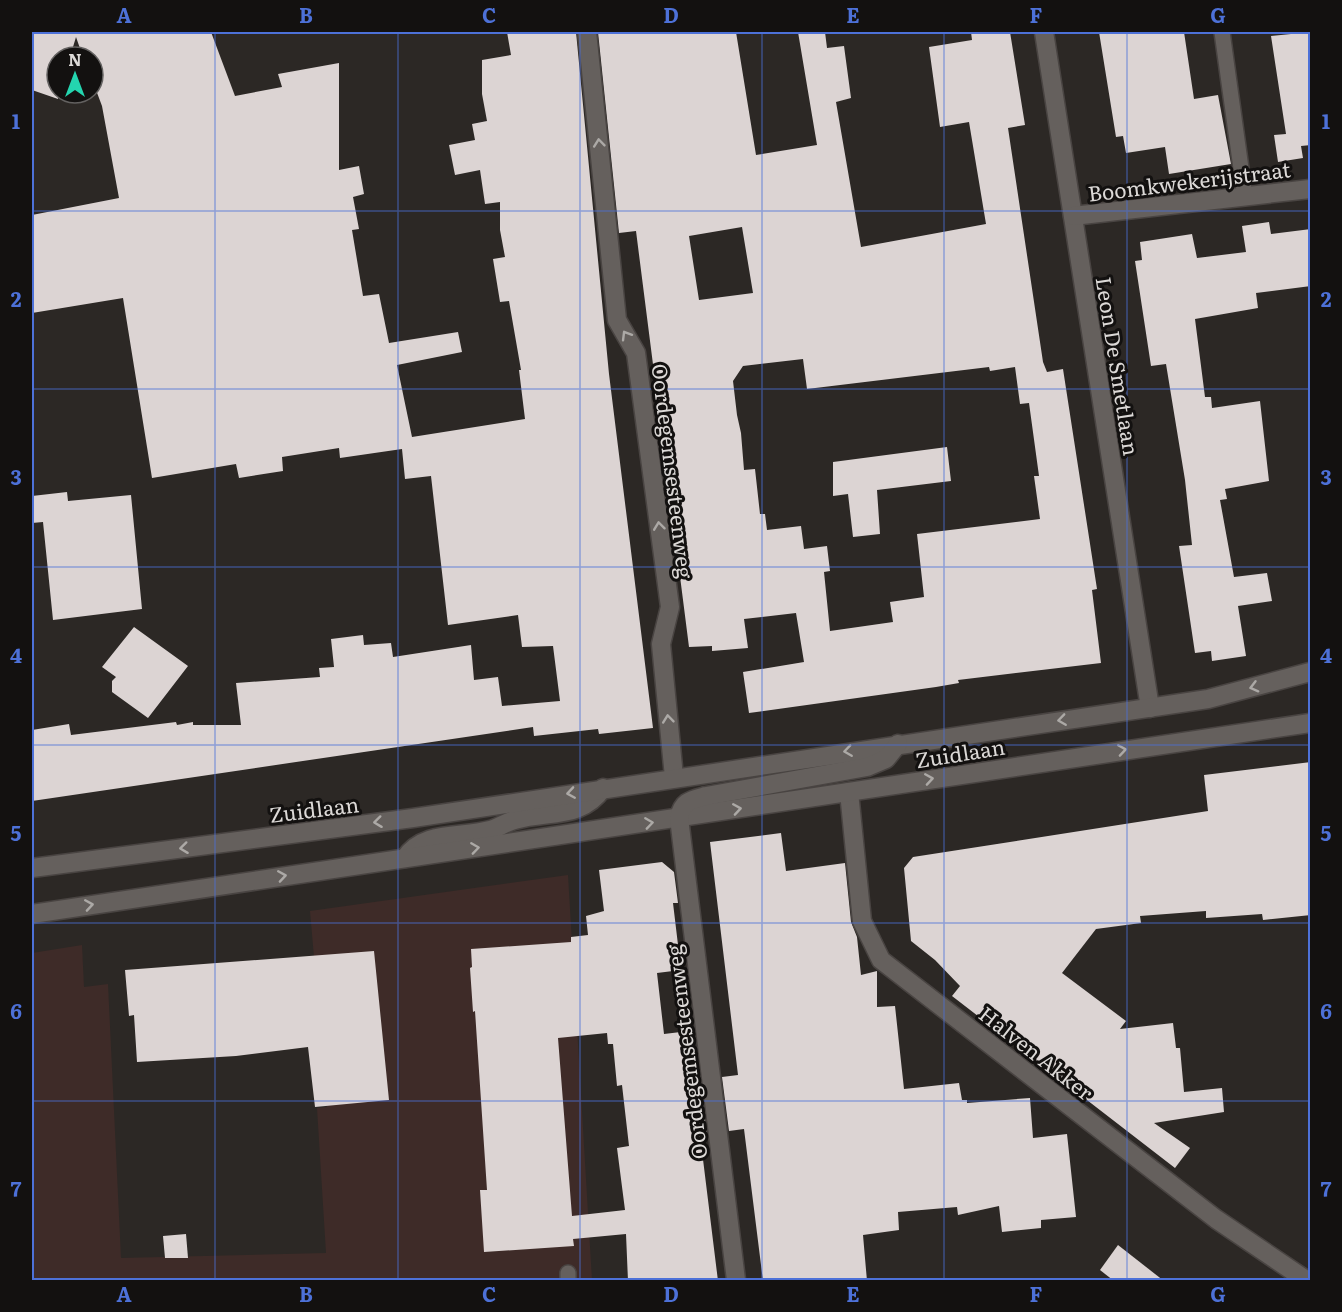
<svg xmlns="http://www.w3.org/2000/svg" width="1342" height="1312" font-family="Literata,serif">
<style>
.commercial{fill:#3e2b28}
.building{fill:#dcd4d3;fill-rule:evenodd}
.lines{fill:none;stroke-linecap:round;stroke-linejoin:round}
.lane-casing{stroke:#494442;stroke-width:18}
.street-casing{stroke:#494442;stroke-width:21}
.secondary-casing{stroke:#494442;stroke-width:21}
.lane{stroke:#65605d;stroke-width:15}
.street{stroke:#65605d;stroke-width:18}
.secondary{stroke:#65605d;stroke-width:18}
.oneway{stroke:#aca9a6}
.grid{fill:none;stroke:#4d71d8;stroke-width:1.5;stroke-opacity:0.55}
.labels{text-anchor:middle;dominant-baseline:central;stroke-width:6;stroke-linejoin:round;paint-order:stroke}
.street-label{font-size:21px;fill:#dcd9d7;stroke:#131110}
.neatline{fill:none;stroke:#4d71d8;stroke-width:2}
.grid-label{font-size:20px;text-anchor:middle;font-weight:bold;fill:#4d71d8}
</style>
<rect width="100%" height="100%" fill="#2c2825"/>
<polygon class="commercial" points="568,875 592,1280 32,1280 32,953 82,945 84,987 108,984 121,1258 326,1253 317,1108 327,1107 310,911"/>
<g class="building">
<polygon points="32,32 211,32 235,96 282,87 278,74 339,63 339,170 359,166 364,194 353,197 359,229 352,230 363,296 379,294 389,343 458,332 462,352 397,365 412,437 525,419 519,370 521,370 509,301 500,302 493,259 505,257 500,230 500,202 485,204 480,170 455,175 449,145 475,140 472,124 487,121 482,94 482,60 511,55 507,32 576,32 609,374 653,728 599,734 598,729 534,736 533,727 32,801 32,730 69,724 71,735 176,722 177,725 193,722 193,725 241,725 236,683 320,677 319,668 334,667 331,639 363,635 364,645 391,643 393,657 471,645 474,680 498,677 502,706 560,701 553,646 522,647 518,615 448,625 431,476 405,479 402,449 340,458 339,448 282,457 283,471 239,478 236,464 152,478 123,298 32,313 32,215 119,198 102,106 93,82 93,57 83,57 76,37 70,57 57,57 58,99 32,90"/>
<path d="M 598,32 L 736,32 L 756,155 L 817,145 L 798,32 L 825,32 L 827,48 L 844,46 L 851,98 L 836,102 L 861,247 L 986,224 L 969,122 L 940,127 L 929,47 L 972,40 L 971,32 L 1010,32 L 1025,125 L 1008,128 L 1043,362 L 1047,372 L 1063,369 L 1097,589 L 1092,590 L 1101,663 L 958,680 L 959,683 L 936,687 L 749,713 L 743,672 L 804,662 L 796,613 L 744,619 L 748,648 L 712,651 L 712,646 L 689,647 L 636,231 L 619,233 ZM 742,227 L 753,293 L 699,300 L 689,236 ZM 803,359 L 807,389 L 989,367 L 990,371 L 1015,367 L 1020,404 L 1029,403 L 1039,476 L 1034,476 L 1040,519 L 917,534 L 924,597 L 890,602 L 893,622 L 830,631 L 824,572 L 830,571 L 827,546 L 804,549 L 801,526 L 767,530 L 765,514 L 760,514 L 755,469 L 744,470 L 741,433 L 737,415 L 733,381 L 743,366 Z"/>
<polygon points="1099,32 1184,32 1194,99 1218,95 1231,164 1169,174 1165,147 1126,153 1123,136 1116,137"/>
<polygon points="1311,32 1311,145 1301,146 1303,158 1278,162 1274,135 1286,134 1271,36"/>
<polygon points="1269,222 1271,234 1311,229 1311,286 1256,293 1258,308 1195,319 1205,397 1211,397 1212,408 1260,401 1269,481 1225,489 1227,499 1220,500 1234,577 1267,573 1272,601 1238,606 1246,656 1212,661 1211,651 1195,653 1179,546 1192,545 1185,480 1166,364 1151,366 1135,261 1142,260 1140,242 1192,234 1197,258 1246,252 1242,226"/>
<polygon points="947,447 951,481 877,490 880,534 853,537 848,494 833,496 833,462"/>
<polygon points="67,492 68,501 131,495 142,609 53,620 43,522 32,523 32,496"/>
<polygon points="134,627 188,666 148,718 112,692 112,681 116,677 102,667"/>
<polygon points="1311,762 1311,915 1263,920 1262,914 1206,918 1206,911 1140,916 1141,923 1096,929 1062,973 1126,1021 1120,1029 1173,1023 1176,1048 1180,1048 1184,1092 1222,1088 1224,1112 1154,1123 1190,1148 1175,1168 952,996 960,986 935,960 911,941 904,868 913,857 1208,811 1204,775"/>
<polygon points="781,833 786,871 845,863 851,922 857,937 861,975 877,971 877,1007 895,1006 904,1089 959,1083 962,1100 967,1100 967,1103 1030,1098 1033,1138 1067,1134 1076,1217 1041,1220 1041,1228 1002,1232 999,1206 958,1215 957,1207 898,1212 899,1230 863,1235 867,1281 763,1281 744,1129 729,1131 722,1077 738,1075 710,842"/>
<path d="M 662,862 L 674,872 L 678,903 L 673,903 L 681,970 L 657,973 L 664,1034 L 689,1031 L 696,1080 L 700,1080 L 707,1134 L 700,1135 L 718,1281 L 628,1281 L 626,1234 L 573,1239 L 574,1246 L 484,1252 L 480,1190 L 487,1190 L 475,1011 L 473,1012 L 470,968 L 472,967 L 471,949 L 571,942 L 571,937 L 588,935 L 586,916 L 604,911 L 599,870 ZM 607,1033 L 608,1044 L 613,1044 L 617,1086 L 622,1085 L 629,1146 L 617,1148 L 625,1210 L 572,1216 L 558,1038 Z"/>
<polygon points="374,951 389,1100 315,1107 308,1047 236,1056 137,1062 134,1015 129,1016 125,970"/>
<polygon points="186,1234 188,1258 165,1258 163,1236"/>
<polygon points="1118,1245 1164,1281 1114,1281 1100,1270"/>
</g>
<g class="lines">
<defs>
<g id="lane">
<polyline points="1222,32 1245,197"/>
<polyline points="568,1273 568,1280"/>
</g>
<g id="street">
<polyline points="587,32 617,320 636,353 670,607 661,644 674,777"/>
<polyline points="1044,32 1150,708"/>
<polyline points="1073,216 1310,189"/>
<polyline points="849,792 862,921 881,960 1216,1219 1306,1280"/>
</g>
<g id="secondary">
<path d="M 405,858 C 423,830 461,838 490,830 C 498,828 506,822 515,820 C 548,810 581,820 603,788"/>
<polyline points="32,868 413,818 1208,699 1310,672"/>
<polyline points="32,914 1310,723"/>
<path d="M 736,1280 L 679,818 C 682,801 691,800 706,796 L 867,767 L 886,759 L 898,744"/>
</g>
</defs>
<use href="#lane" class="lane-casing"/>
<use href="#street" class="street-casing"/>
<use href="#secondary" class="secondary-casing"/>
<use href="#lane" class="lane"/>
<use href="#street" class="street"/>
<use href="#secondary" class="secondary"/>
</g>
<defs><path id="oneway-chevron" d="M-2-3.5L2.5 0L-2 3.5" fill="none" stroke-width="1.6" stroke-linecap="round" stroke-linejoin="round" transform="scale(1.5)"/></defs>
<g class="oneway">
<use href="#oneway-chevron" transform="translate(599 143) rotate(-96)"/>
<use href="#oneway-chevron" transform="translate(626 335) rotate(-121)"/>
<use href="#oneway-chevron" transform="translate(659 526) rotate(-97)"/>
<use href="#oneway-chevron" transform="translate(1254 687) rotate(165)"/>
<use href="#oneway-chevron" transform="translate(668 719) rotate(-96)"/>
<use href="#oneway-chevron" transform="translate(1062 720) rotate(172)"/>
<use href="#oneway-chevron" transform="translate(1122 750) rotate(-9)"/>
<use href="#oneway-chevron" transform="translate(848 751) rotate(172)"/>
<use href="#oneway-chevron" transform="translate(929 779) rotate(-9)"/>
<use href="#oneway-chevron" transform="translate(571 793) rotate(171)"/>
<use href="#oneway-chevron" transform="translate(737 809) rotate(-9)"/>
<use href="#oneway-chevron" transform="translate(378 822) rotate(173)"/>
<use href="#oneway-chevron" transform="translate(649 823) rotate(-8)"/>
<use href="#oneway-chevron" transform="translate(184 848) rotate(173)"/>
<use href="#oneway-chevron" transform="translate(475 848) rotate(-8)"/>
<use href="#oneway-chevron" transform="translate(282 876) rotate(-9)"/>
<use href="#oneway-chevron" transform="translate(89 905) rotate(-9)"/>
</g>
<path class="grid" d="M 215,32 L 215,1280M 398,32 L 398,1280M 580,32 L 580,1280M 762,32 L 762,1280M 944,32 L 944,1280M 1127,32 L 1127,1280M 32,211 L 1310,211M 32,389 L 1310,389M 32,567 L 1310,567M 32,745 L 1310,745M 32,923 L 1310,923M 32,1101 L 1310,1101"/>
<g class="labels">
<g class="street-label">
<text transform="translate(1189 180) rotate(-7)">Boomkwekerijstraat</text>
<text transform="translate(1119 366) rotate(81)">Leon De Smetlaan</text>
<text transform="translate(674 471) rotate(83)">Oordegemsesteenweg</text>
<text transform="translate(960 752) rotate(-9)">Zuidlaan</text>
<text transform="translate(314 808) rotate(-7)">Zuidlaan</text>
<text transform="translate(685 1052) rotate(-97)">Oordegemsesteenweg</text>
<text transform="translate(1037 1052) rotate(38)">Halven Akker</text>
</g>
</g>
<rect width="1342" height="1312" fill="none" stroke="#131110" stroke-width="66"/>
<g transform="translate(75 75)"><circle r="28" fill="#131110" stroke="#636160" stroke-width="1.5"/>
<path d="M0-4.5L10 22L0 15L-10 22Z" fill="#24d5af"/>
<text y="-9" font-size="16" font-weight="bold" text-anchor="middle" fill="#dcd9d7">N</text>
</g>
<rect x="33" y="33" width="1276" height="1246" class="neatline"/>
<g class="grid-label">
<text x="124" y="23">A</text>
<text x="306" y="23">B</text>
<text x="489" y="23">C</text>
<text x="671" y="23">D</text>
<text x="853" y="23">E</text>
<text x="1036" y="23">F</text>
<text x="1218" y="23">G</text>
<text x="16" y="129">1</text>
<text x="1326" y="129">1</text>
<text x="16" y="307">2</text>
<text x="1326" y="307">2</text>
<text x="16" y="485">3</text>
<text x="1326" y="485">3</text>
<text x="16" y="663">4</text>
<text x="1326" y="663">4</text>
<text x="16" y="841">5</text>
<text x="1326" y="841">5</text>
<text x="16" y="1019">6</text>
<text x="1326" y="1019">6</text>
<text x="16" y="1197">7</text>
<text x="1326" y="1197">7</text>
<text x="124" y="1302">A</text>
<text x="306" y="1302">B</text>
<text x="489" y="1302">C</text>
<text x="671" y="1302">D</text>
<text x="853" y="1302">E</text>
<text x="1036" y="1302">F</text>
<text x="1218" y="1302">G</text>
</g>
</svg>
